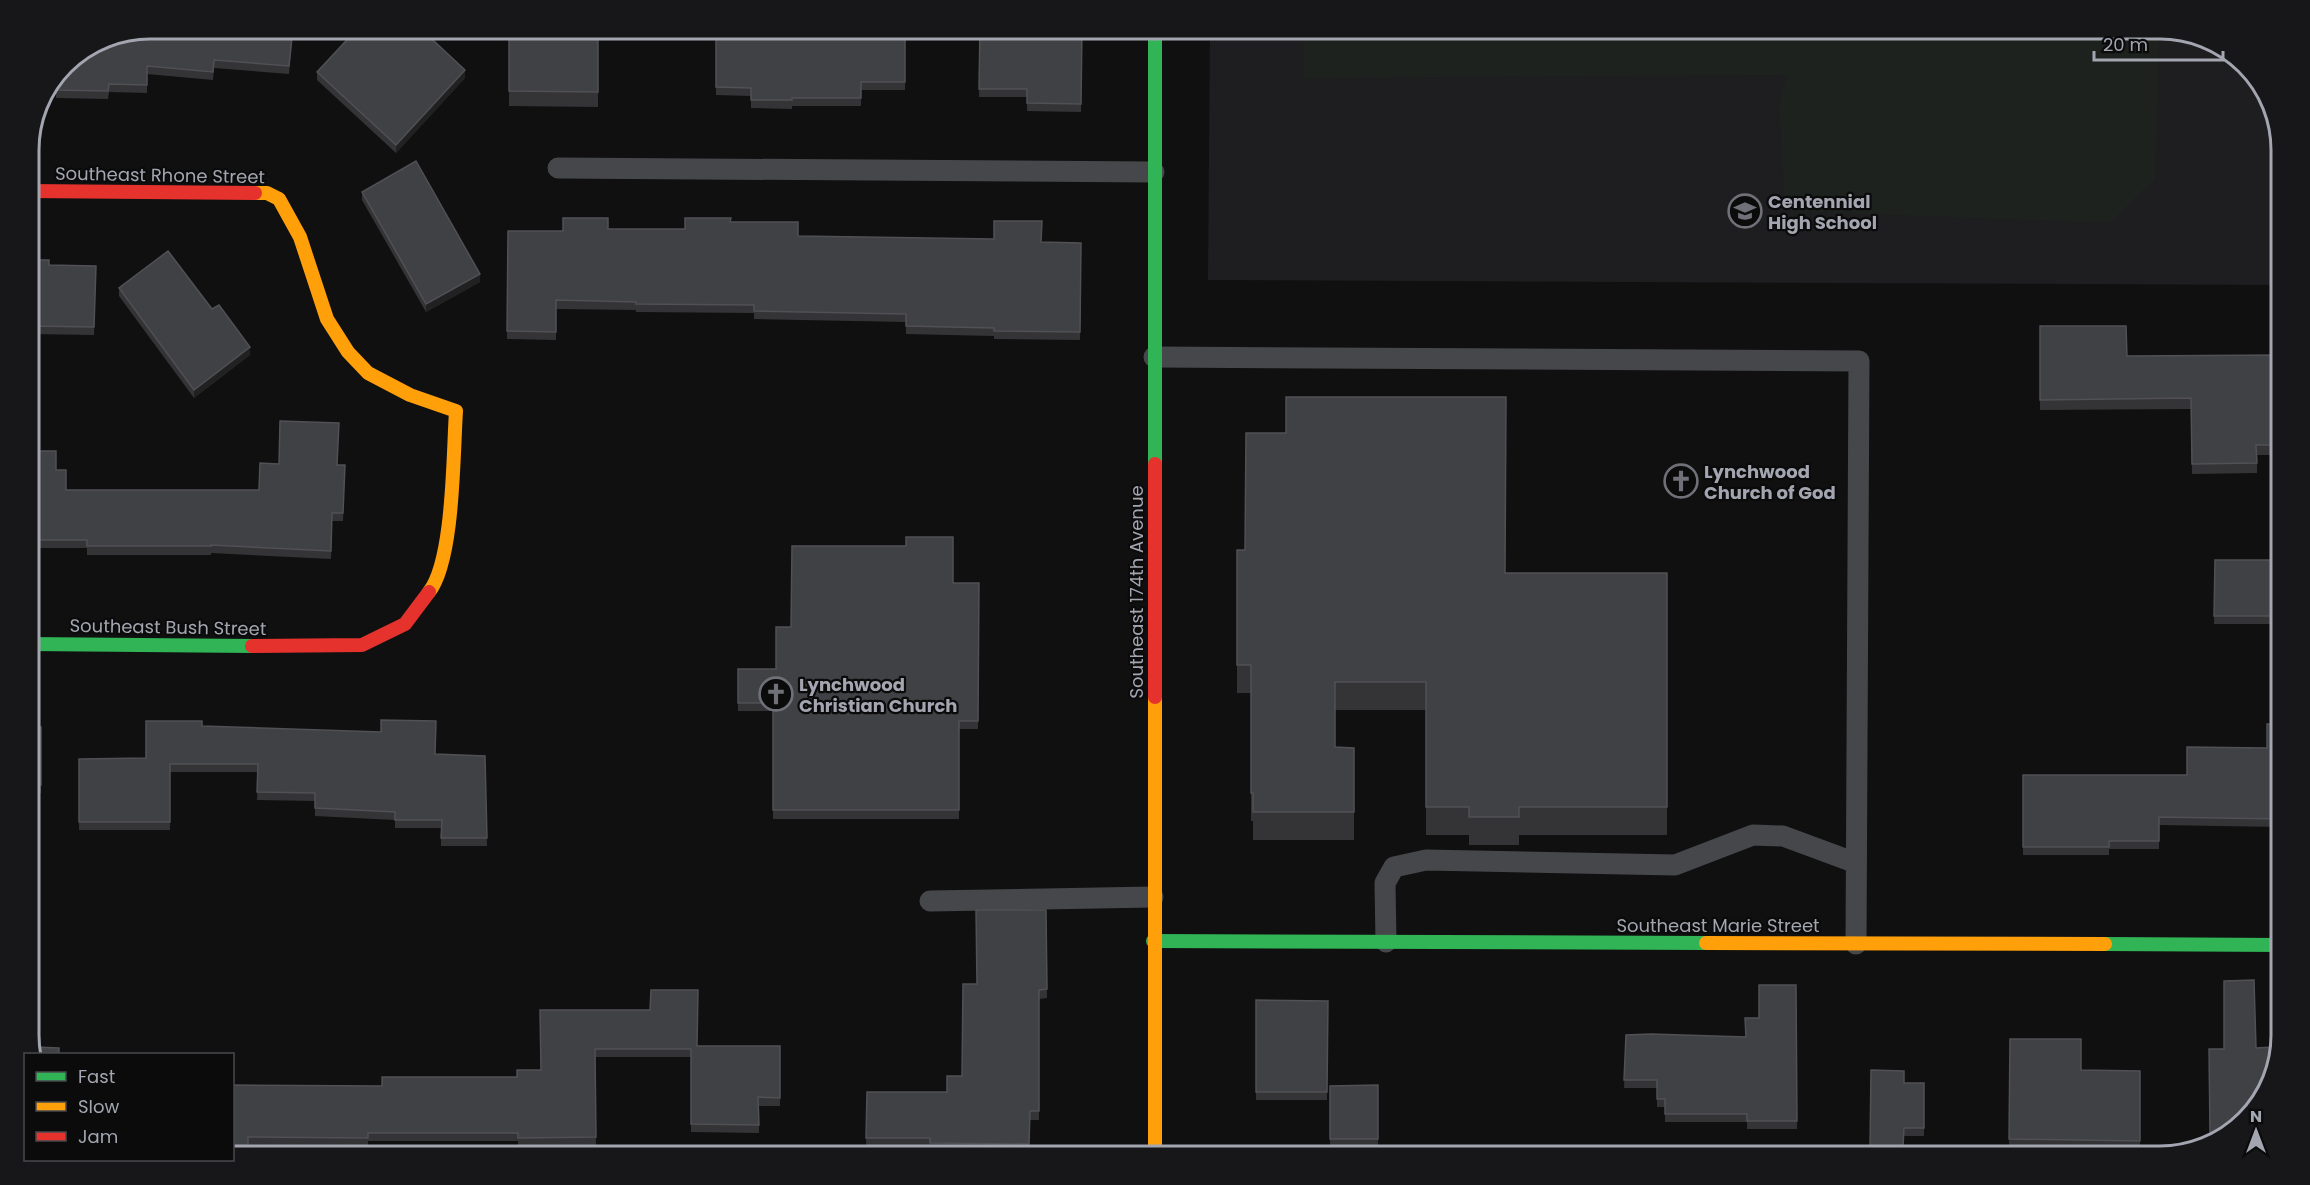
<svg xmlns="http://www.w3.org/2000/svg" width="2310" height="1185" font-family="Poppins,sans-serif">
<style>
.built{fill:#1e1d1f}
.green{fill:#1d221f}
.lines{fill:none;stroke-linecap:round;stroke-linejoin:round}
.lane{stroke:#46474a;stroke-width:21}
.fast{stroke:#30b455;stroke-width:14}
.slow{stroke:#ff9f0a;stroke-width:14}
.jam{stroke:#e5322d;stroke-width:14}
.wall{fill:#343437}
.shaded-wall{fill:#212122}
.building{fill:#404144;stroke:#505055;stroke-width:1.5}
.labels{text-anchor:middle;dominant-baseline:central;stroke-width:4.5;stroke-linejoin:round;paint-order:stroke}
.street-label{font-size:18px;fill:#a3a5b0;stroke:#0b0b0c}
.poi-label{font-size:18px;font-weight:bold;fill:#a3a5b0;stroke:#0b0b0c;text-anchor:start}
.rim{fill:none;stroke:#a3a5b0;stroke-width:3}
</style>
<rect width="100%" height="100%" fill="#101011"/>
<polygon class="built" points="1210,29 2160,29 2214,41 2261,83 2281,142 2281,285 1208,280"/>
<polygon class="green" points="1304,29 2159,29 2155,179 2110,223 1785,211 1779,105 1787,75 1304,78"/>
<g class="lines">
<g class="lane">
<polyline points="558,168 1154,172"/>
<polyline points="1154,357 1859,361 1856,944"/>
<polyline points="930,901 1153,897"/>
<polyline points="1386,942 1385,883 1394,867 1426,860 1675,865 1753,835 1783,836 1856,863"/>
</g>
<g class="fast">
<polyline points="1155,28 1155,464"/>
<polyline points="29,644 252,646"/>
<polyline points="1153,941 1706,943"/>
<polyline points="2105,944 2281,945"/>
</g>
<g class="slow">
<path d="M 255,193 L 267,193 L 279,199 L 300,237 L 327,319 L 348,352 L 368,373 L 410,395 L 456,411 C 453,454 454,560 429,592"/>
<polyline points="1155,697 1155,1156"/>
<polyline points="1706,943 2105,944"/>
</g>
<g class="jam">
<polyline points="29,191 255,193"/>
<polyline points="1155,464 1155,697"/>
<polyline points="252,646 362,645 405,624 429,592"/>
</g>
</g>
<g class="wall">
<polygon points="293,28 289,74 214,68 213,80 147,74 147,93 109,92 108,99 56,98 56,90 47,90 64,64"/>
<polygon points="716,28 905,28 905,90 861,90 861,106 792,106 792,109 751,108 751,96 716,95"/>
<polygon points="980,28 1082,28 1081,112 1027,111 1027,97 979,97"/>
<polygon points="509,30 598,31 598,107 509,106"/>
<polygon points="317,72 465,78 396,153 317,80"/>
<polygon points="362,192 480,282 426,312 362,200"/>
<polygon points="730,222 798,236 1081,243 1080,340 994,339 994,336 906,334 906,322 754,319 754,313 636,312 636,310 556,309 556,340 507,339 508,231 563,231 608,229 685,229"/>
<polygon points="29,260 49,265 96,266 94,335 29,334"/>
<polygon points="119,288 250,355 194,398 119,296"/>
<polygon points="2040,326 2127,356 2281,355 2281,414 2273,414 2273,455 2257,455 2257,473 2192,474 2191,409 2040,410"/>
<polygon points="29,451 56,470 66,490 259,490 337,465 345,465 343,521 332,521 331,559 211,553 211,555 87,555 87,548 29,548"/>
<polygon points="1237,550 1506,573 1667,573 1667,835 1519,835 1519,845 1469,845 1469,835 1426,835 1426,710 1335,710 1335,747 1354,748 1354,840 1253,840 1253,821 1251,821 1251,693 1237,693"/>
<polygon points="2215,560 2281,560 2281,624 2214,624"/>
<polygon points="953,583 979,583 978,729 959,729 959,819 773,819 773,711 738,711 738,669 776,669 791,627"/>
<polygon points="2281,724 2281,827 2159,825 2159,849 2109,849 2109,855 2023,855 2023,775 2187,775 2267,748"/>
<polygon points="202,726 435,754 485,756 487,846 441,846 441,828 395,828 395,820 315,816 315,801 257,800 258,772 170,772 170,830 79,830 79,759 146,758"/>
<rect x="29" y="727" width="12" height="66"/>
<polygon points="1046,910 1047,998 1039,999 1039,1120 1030,1120 1029,1153 930,1152 930,1147 866,1147 867,1092 947,1092 962,1076 977,984"/>
<polygon points="1796,985 1797,1129 1747,1129 1747,1122 1665,1122 1665,1107 1657,1107 1657,1088 1624,1088 1626,1035 1746,1037 1759,1018"/>
<polygon points="1256,1000 1328,1001 1327,1100 1256,1100"/>
<polygon points="540,1010 697,1046 780,1046 780,1106 759,1106 759,1133 691,1132 691,1057 595,1057 596,1145 518,1146 518,1141 368,1141 368,1146 248,1145 248,1155 232,1155 232,1085 382,1086 517,1077 541,1070"/>
<polygon points="2010,1039 2081,1070 2140,1071 2140,1149 2009,1147"/>
<polygon points="2256,1048 2269,1089 2221,1140 2210,1140 2209,1049"/>
<polygon points="1871,1070 1904,1083 1924,1083 1924,1136 1904,1136 1903,1155 1870,1155"/>
<polygon points="1378,1085 1378,1147 1330,1147 1330,1086"/>
</g>
<g class="shaded-wall">
<polygon points="293,28 289,74 289,66"/>
<polygon points="465,70 465,78 396,153 396,145"/>
<polygon points="480,274 480,282 426,312 426,304"/>
<polygon points="250,347 250,355 194,398 194,390"/>
</g>
<g class="building">
<polygon points="150,28 293,28 289,66 214,60 213,72 147,66 147,85 109,84 108,91 56,90 56,82 52,82 64,64 104,38"/>
<polygon points="358,28 420,28 465,70 396,145 317,72"/>
<polygon points="716,28 905,28 905,82 861,82 861,98 792,98 792,100 751,100 751,88 716,87"/>
<polygon points="980,28 1082,28 1081,104 1027,103 1027,89 979,89"/>
<polygon points="509,30 598,31 598,92 509,91"/>
<polygon points="416,161 480,274 426,304 362,192"/>
<polygon points="563,218 608,218 608,229 685,229 685,218 731,218 730,222 798,222 798,236 994,239 994,221 1042,221 1041,242 1081,243 1080,332 994,331 994,328 906,326 906,314 754,311 754,305 636,304 636,302 556,300 556,332 507,331 508,231 563,231"/>
<polygon points="168,251 212,309 219,305 250,347 194,390 119,288"/>
<polygon points="29,260 49,260 49,265 96,266 94,327 29,326"/>
<polygon points="2040,326 2126,326 2127,356 2281,355 2281,403 2273,403 2273,445 2256,445 2257,463 2192,464 2191,398 2040,400"/>
<polygon points="1286,397 1506,397 1505,573 1667,573 1667,807 1519,807 1519,817 1469,817 1469,807 1426,807 1426,682 1335,682 1335,747 1354,748 1354,812 1253,812 1253,793 1251,793 1251,665 1237,665 1237,550 1245,550 1246,433 1286,433"/>
<polygon points="280,421 339,423 337,465 345,465 343,513 332,513 331,551 211,545 211,546 87,546 87,540 29,540 29,451 56,451 56,470 66,470 66,490 259,490 260,463 279,464"/>
<polygon points="906,537 953,537 953,583 979,583 978,721 959,721 959,810 773,810 773,703 738,703 738,669 776,669 776,627 791,627 792,546 906,546"/>
<polygon points="2215,560 2281,560 2281,616 2214,616"/>
<polygon points="381,720 436,721 435,754 485,756 487,838 441,838 442,820 395,820 395,812 315,808 315,793 257,792 258,764 170,764 170,822 79,822 79,759 146,758 146,721 202,721 202,726 381,732"/>
<polygon points="2267,724 2281,724 2281,819 2159,817 2159,841 2109,841 2109,847 2023,847 2023,775 2187,775 2187,747 2267,748"/>
<rect x="29" y="727" width="12" height="58"/>
<polygon points="976,910 1046,910 1047,989 1039,990 1039,1111 1030,1111 1029,1144 930,1143 930,1138 866,1138 867,1092 947,1092 947,1076 962,1076 963,984 977,984"/>
<polygon points="2254,980 2256,1048 2273,1047 2273,1070 2269,1089 2229,1132 2210,1132 2209,1049 2224,1049 2224,981"/>
<polygon points="1759,985 1796,985 1797,1121 1747,1121 1747,1114 1665,1114 1665,1099 1657,1099 1657,1080 1624,1080 1626,1035 1651,1034 1746,1037 1745,1018 1759,1018"/>
<polygon points="651,990 698,990 697,1046 780,1046 780,1098 758,1097 759,1125 691,1124 691,1049 595,1049 596,1137 518,1138 518,1133 368,1133 368,1138 248,1137 248,1147 232,1147 232,1085 382,1086 382,1077 517,1077 517,1070 541,1070 540,1010 650,1010"/>
<polygon points="1256,1000 1328,1001 1327,1092 1256,1092"/>
<polygon points="29,1039 36,1039 36,1047 59,1048 59,1054 33,1054 29,1044"/>
<polygon points="2010,1039 2081,1039 2081,1070 2140,1071 2140,1141 2009,1139"/>
<polygon points="1871,1070 1904,1071 1904,1083 1924,1083 1924,1128 1904,1128 1903,1147 1870,1147"/>
<polygon points="1378,1085 1378,1139 1330,1139 1330,1086"/>
</g>
<defs>
<symbol id="school-ring" viewBox="-11 -11 22 22"><circle r="9.5" fill="#0b0b0c" stroke="#707178" stroke-width="1.5"/><path d="M0-5L7-2L0 1L-7-2ZM-4 1L0 2.5L4 1V4Q0 6-4 4Z" fill="#707178"/></symbol>
<symbol id="church-ring" viewBox="-11 -11 22 22"><circle r="9.5" fill="#0b0b0c" stroke="#707178" stroke-width="1.5"/><path d="M-1.2-6h2.4v3.5h3.3v2.4h-3.3V6h-2.4V-.1h-3.3v-2.4h3.3Z" fill="#707178"/></symbol>
</defs>
<g fill-rule="evenodd">
<use href="#school-ring" x="1726" y="192" width="38" height="38"/>
<use href="#church-ring" x="1662" y="462" width="38" height="38"/>
<use href="#church-ring" x="757" y="675" width="38" height="38"/>
</g>
<g class="labels">
<g class="street-label">
<text transform="translate(160 175) rotate(1)">Southeast Rhone Street</text>
<text transform="translate(1136 592) rotate(-90)">Southeast 174th Avenue</text>
<text transform="translate(168 627) rotate(1)">Southeast Bush Street</text>
<text x="1718" y="925">Southeast Marie Street</text>
</g>
<g class="poi-label">
<text x="1768" y="201">Centennial<tspan x="1768" dy="21">High School</tspan></text>
<text x="1704" y="471">Lynchwood<tspan x="1704" dy="21">Church of God</tspan></text>
<text x="799" y="684">Lynchwood<tspan x="799" dy="21">Christian Church</tspan></text>
</g>
</g>
<path d="M0 0H2310V1185H0ZM150 39H2160A111 111 0 0 1 2271 150V1035A111 111 0 0 1 2160 1146H150A111 111 0 0 1 39 1035V150A111 111 0 0 1 150 39Z" fill="#171719" fill-rule="evenodd"/>
<path class="rim" d="M150 39H2160A111 111 0 0 1 2271 150V1035A111 111 0 0 1 2160 1146H150A111 111 0 0 1 39 1035V150A111 111 0 0 1 150 39Z"/>
<rect x="24" y="1053" width="210" height="108" fill="#0b0b0c" stroke="#48494e" stroke-width="1.5"/>
<rect x="36" y="1072" width="30" height="9" fill="#30b455" stroke="#48494e" stroke-width="1.5"/>
<text x="78" y="1083" font-size="18" fill="#a3a5b0">Fast</text>
<rect x="36" y="1102" width="30" height="9" fill="#ff9f0a" stroke="#48494e" stroke-width="1.5"/>
<text x="78" y="1113" font-size="18" fill="#a3a5b0">Slow</text>
<rect x="36" y="1132" width="30" height="9" fill="#e5322d" stroke="#48494e" stroke-width="1.5"/>
<text x="78" y="1143" font-size="18" fill="#a3a5b0">Jam</text>
<g transform="translate(2256 1131)" stroke="#0b0b0c" stroke-width="4.5" paint-order="stroke">
<path d="M0-4.5L10 22L0 15L-10 22Z" fill="#a3a5b0"/>
<text y="-9" font-size="16" font-weight="bold" text-anchor="middle" fill="#a3a5b0">N</text>
</g>
<path d="M2094 51v9h129v-9" fill="none" stroke="#a3a5b0" stroke-width="3"/>
<text x="2103" y="51" font-size="18" fill="#a3a5b0" stroke="#0b0b0c" stroke-width="4.5" paint-order="stroke">20 m</text>
</svg>
